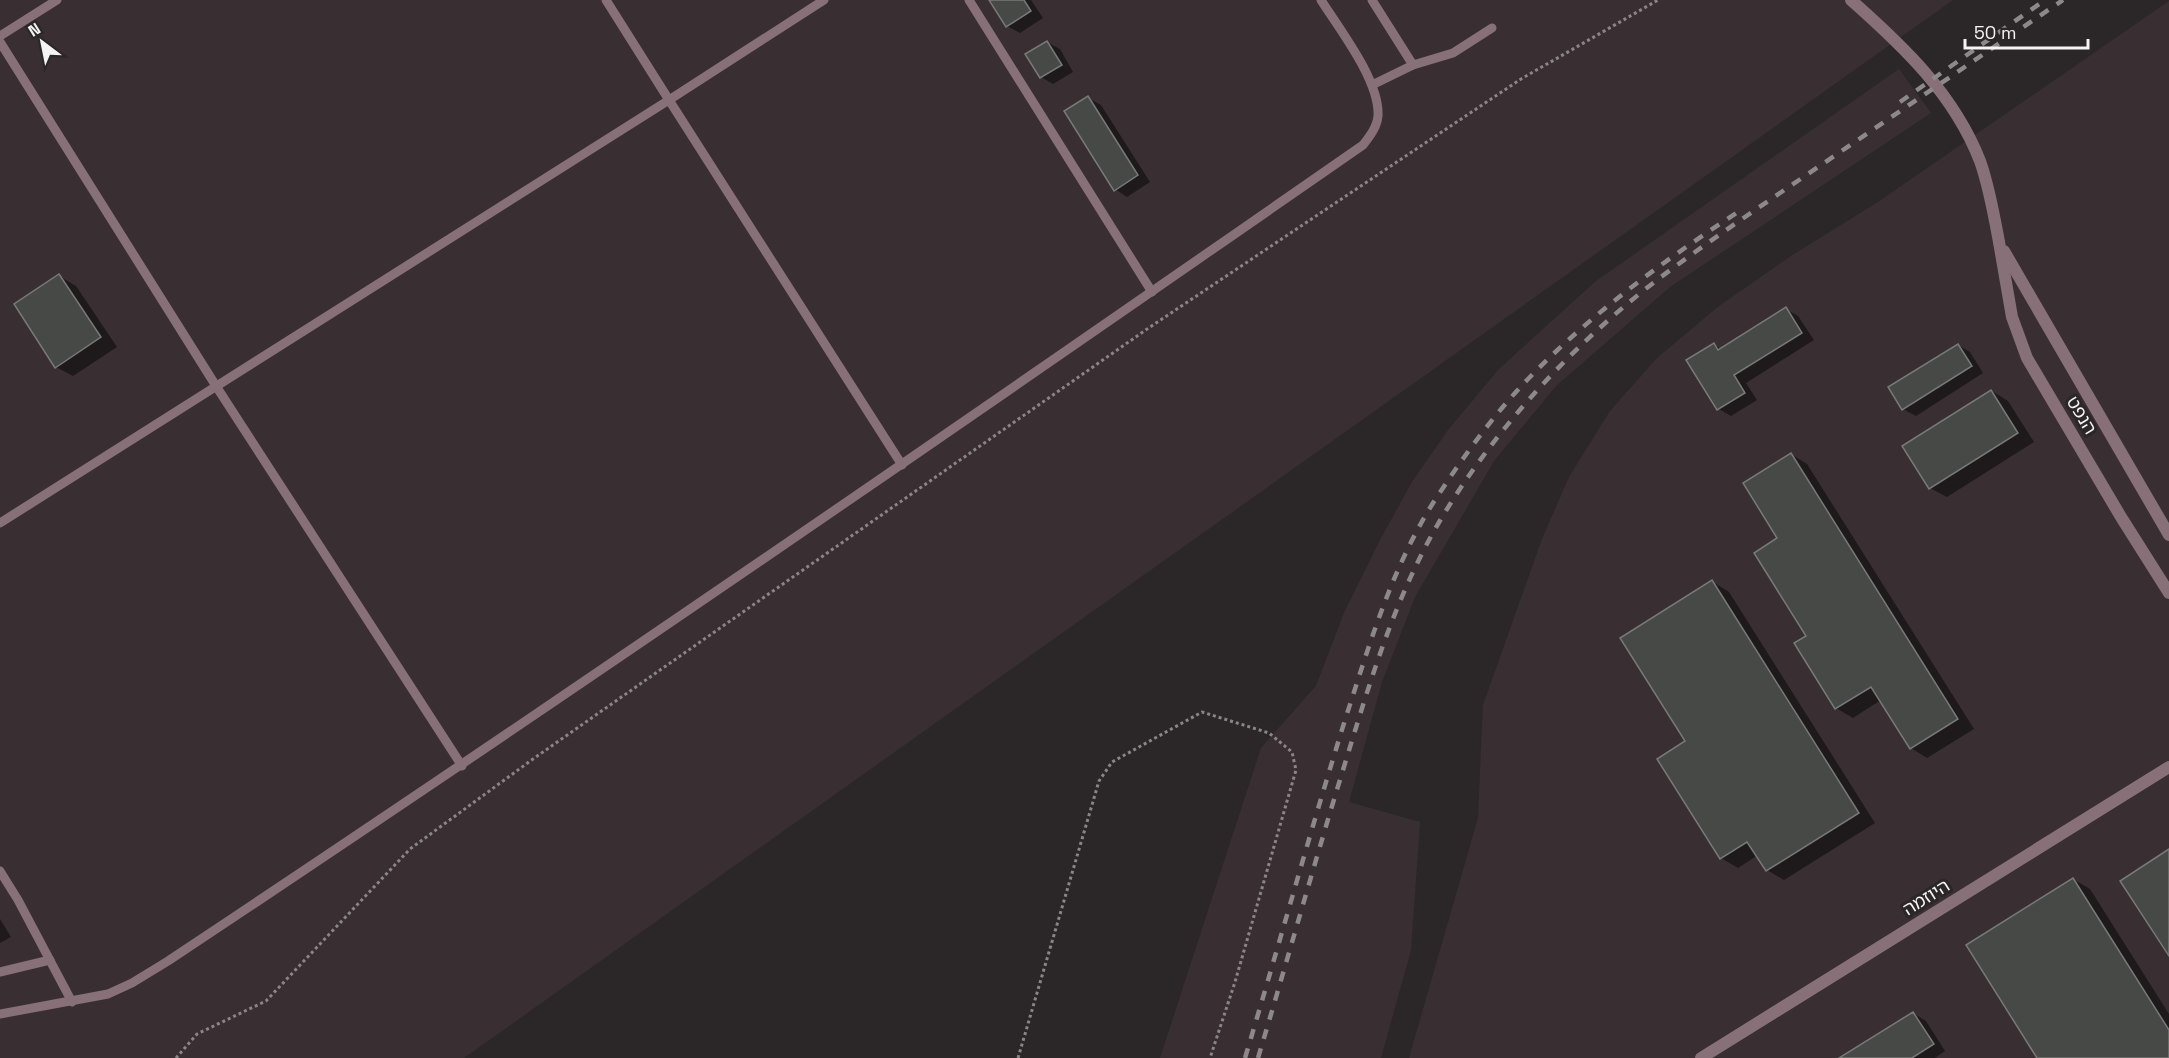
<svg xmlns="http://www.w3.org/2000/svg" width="2169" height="1058" font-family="'Space Grotesk','Noto Sans Hebrew',sans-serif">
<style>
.built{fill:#392f33}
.shadow{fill:#0007}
.building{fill:#474947;stroke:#777a77;stroke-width:1.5}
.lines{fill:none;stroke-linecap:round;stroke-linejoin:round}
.path{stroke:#8a8687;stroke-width:3;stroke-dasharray:3 3;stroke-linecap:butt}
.service{stroke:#877078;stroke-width:9}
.minor{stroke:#877078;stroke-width:12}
.tertiary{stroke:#877078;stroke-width:12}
.rail{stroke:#8d898a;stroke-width:4.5;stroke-dasharray:10 10;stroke-linecap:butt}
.labels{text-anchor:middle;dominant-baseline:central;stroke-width:6;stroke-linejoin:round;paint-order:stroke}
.street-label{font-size:18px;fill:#f6f3f4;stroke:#2b2728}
</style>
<rect width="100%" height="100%" fill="#2b2728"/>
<g class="built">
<polygon points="0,0 1953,0 464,1058 0,1058"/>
<polygon points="2169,1 2169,1058 1409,1058 1478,818 1483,705 1542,539 1569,477 1610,411 1657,358 1719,306 1791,256 1878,202"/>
<polygon points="1899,69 1931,113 1670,287 1556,386 1494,461 1415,597 1382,682 1349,802 1420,822 1411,950 1381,1058 1160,1058 1261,748 1316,686 1344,613 1380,540 1412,482 1448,430 1499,369 1596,281"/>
</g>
<g class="shadow">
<polygon points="991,0 1031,0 1043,18 1020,33 1007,26"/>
<polygon points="1047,42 1060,49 1073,72 1053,84 1041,77"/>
<polygon points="1088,98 1101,105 1150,182 1127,197 1115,189"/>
<polygon points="59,276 76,286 117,347 73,376 56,367"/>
<polygon points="1786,309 1798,316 1814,340 1746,383 1757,400 1731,416 1719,409 1714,345 1722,349"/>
<polygon points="1958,345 1970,352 1983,373 1916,416 1903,409"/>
<polygon points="1992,391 2008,401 2034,442 1947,497 1930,488"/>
<polygon points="1791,454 1807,464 1974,729 1927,758 1911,748 1881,700 1853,718 1836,708 1808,636 1779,539"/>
<polygon points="1713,582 1729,592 1875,823 1784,880 1767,870 1758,855 1738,868 1721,858 1687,742"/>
<polygon points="2073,879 2090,889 2169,1014 2169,1058 2039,1058"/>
<polygon points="0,919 11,937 0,943"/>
<polygon points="1913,1013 1926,1021 1945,1051 1935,1058 1853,1058"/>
</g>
<g class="building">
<polygon points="989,0 1024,0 1031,11 1006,27"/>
<polygon points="1047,41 1062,65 1040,78 1025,54"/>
<polygon points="1088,96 1138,175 1114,191 1064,111"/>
<polygon points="59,274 101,337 55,368 14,304"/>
<polygon points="1786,307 1802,333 1734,375 1745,393 1717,410 1686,360 1714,343 1718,350"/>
<polygon points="1958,344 1972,366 1902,410 1888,387"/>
<polygon points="1991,390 2018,433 1929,489 1902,446"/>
<polygon points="1791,453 1958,719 1910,749 1871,687 1835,709 1794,643 1806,636 1754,553 1777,538 1743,483"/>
<polygon points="1712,580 1859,813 1766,871 1747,842 1720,859 1657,759 1685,741 1620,638"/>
<polygon points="2169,849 2169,956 2120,881"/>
<polygon points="2073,878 2169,1030 2169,1058 2037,1058 1966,945"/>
<polygon points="1913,1012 1934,1044 1912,1058 1839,1058"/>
</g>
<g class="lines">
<g class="path">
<polyline points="176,1058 197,1034 266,1001 410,849 533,759 1150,327 1521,79 1658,0"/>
<polyline points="1018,1058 1099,781 1112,762 1202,712 1269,733 1292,752 1296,770 1235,982 1210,1058"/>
</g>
<g class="service">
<polyline points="606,0 669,100 824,0"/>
<polyline points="969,0 1152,292"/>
<polyline points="1372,0 1413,65"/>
<polyline points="0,36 57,0"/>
<polyline points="0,42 216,386 462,766"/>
<polyline points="1372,85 1413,65 1453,53 1492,28"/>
<polyline points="0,523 669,100 902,465"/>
<polyline points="0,871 18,900 72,1002"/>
<polyline points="0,972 50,960"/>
<path d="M 0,1014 L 108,994 L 132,983 L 168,961 C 570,694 967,420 1363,145 C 1370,136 1377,127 1378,116 C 1380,81 1340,30 1321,0"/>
</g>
<g class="minor">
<path d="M 1851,0 C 1903,46 1954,94 1980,161 C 1989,186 1994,215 1999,242"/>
<polyline points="1701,1058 2169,767"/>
</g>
<g class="tertiary">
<polyline points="1999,242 2012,317 2027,358 2121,517 2169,593"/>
<polyline points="2004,251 2169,535"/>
</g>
<g class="rail">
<polyline points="1900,102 2045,0"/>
<path d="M 1245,1058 C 1279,945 1310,832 1345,720 C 1369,646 1391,570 1433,503 C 1461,460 1493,415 1529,378 C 1592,313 1666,259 1741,210"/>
<path d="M 1258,1058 C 1288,958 1316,857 1347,757 C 1371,678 1396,596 1438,524 C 1493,430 1574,343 1661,277 C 1713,238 1767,202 1821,165 C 1902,110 1982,55 2063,0"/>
</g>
</g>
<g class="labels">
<g class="street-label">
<text transform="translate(2082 415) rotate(59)">הנפט</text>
<text transform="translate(1926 897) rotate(-32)">היוזמה</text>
</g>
</g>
<g transform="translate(42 42) rotate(328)" stroke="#2b2728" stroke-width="4.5" paint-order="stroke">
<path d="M0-4.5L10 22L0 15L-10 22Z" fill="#f6f3f4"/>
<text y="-9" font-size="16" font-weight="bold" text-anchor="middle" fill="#f6f3f4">N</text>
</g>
<path d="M1965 39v9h123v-9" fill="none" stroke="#f6f3f4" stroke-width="3"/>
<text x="1974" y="39" font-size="18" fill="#f6f3f4" stroke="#2b2728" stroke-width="4.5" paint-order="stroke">50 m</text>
</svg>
